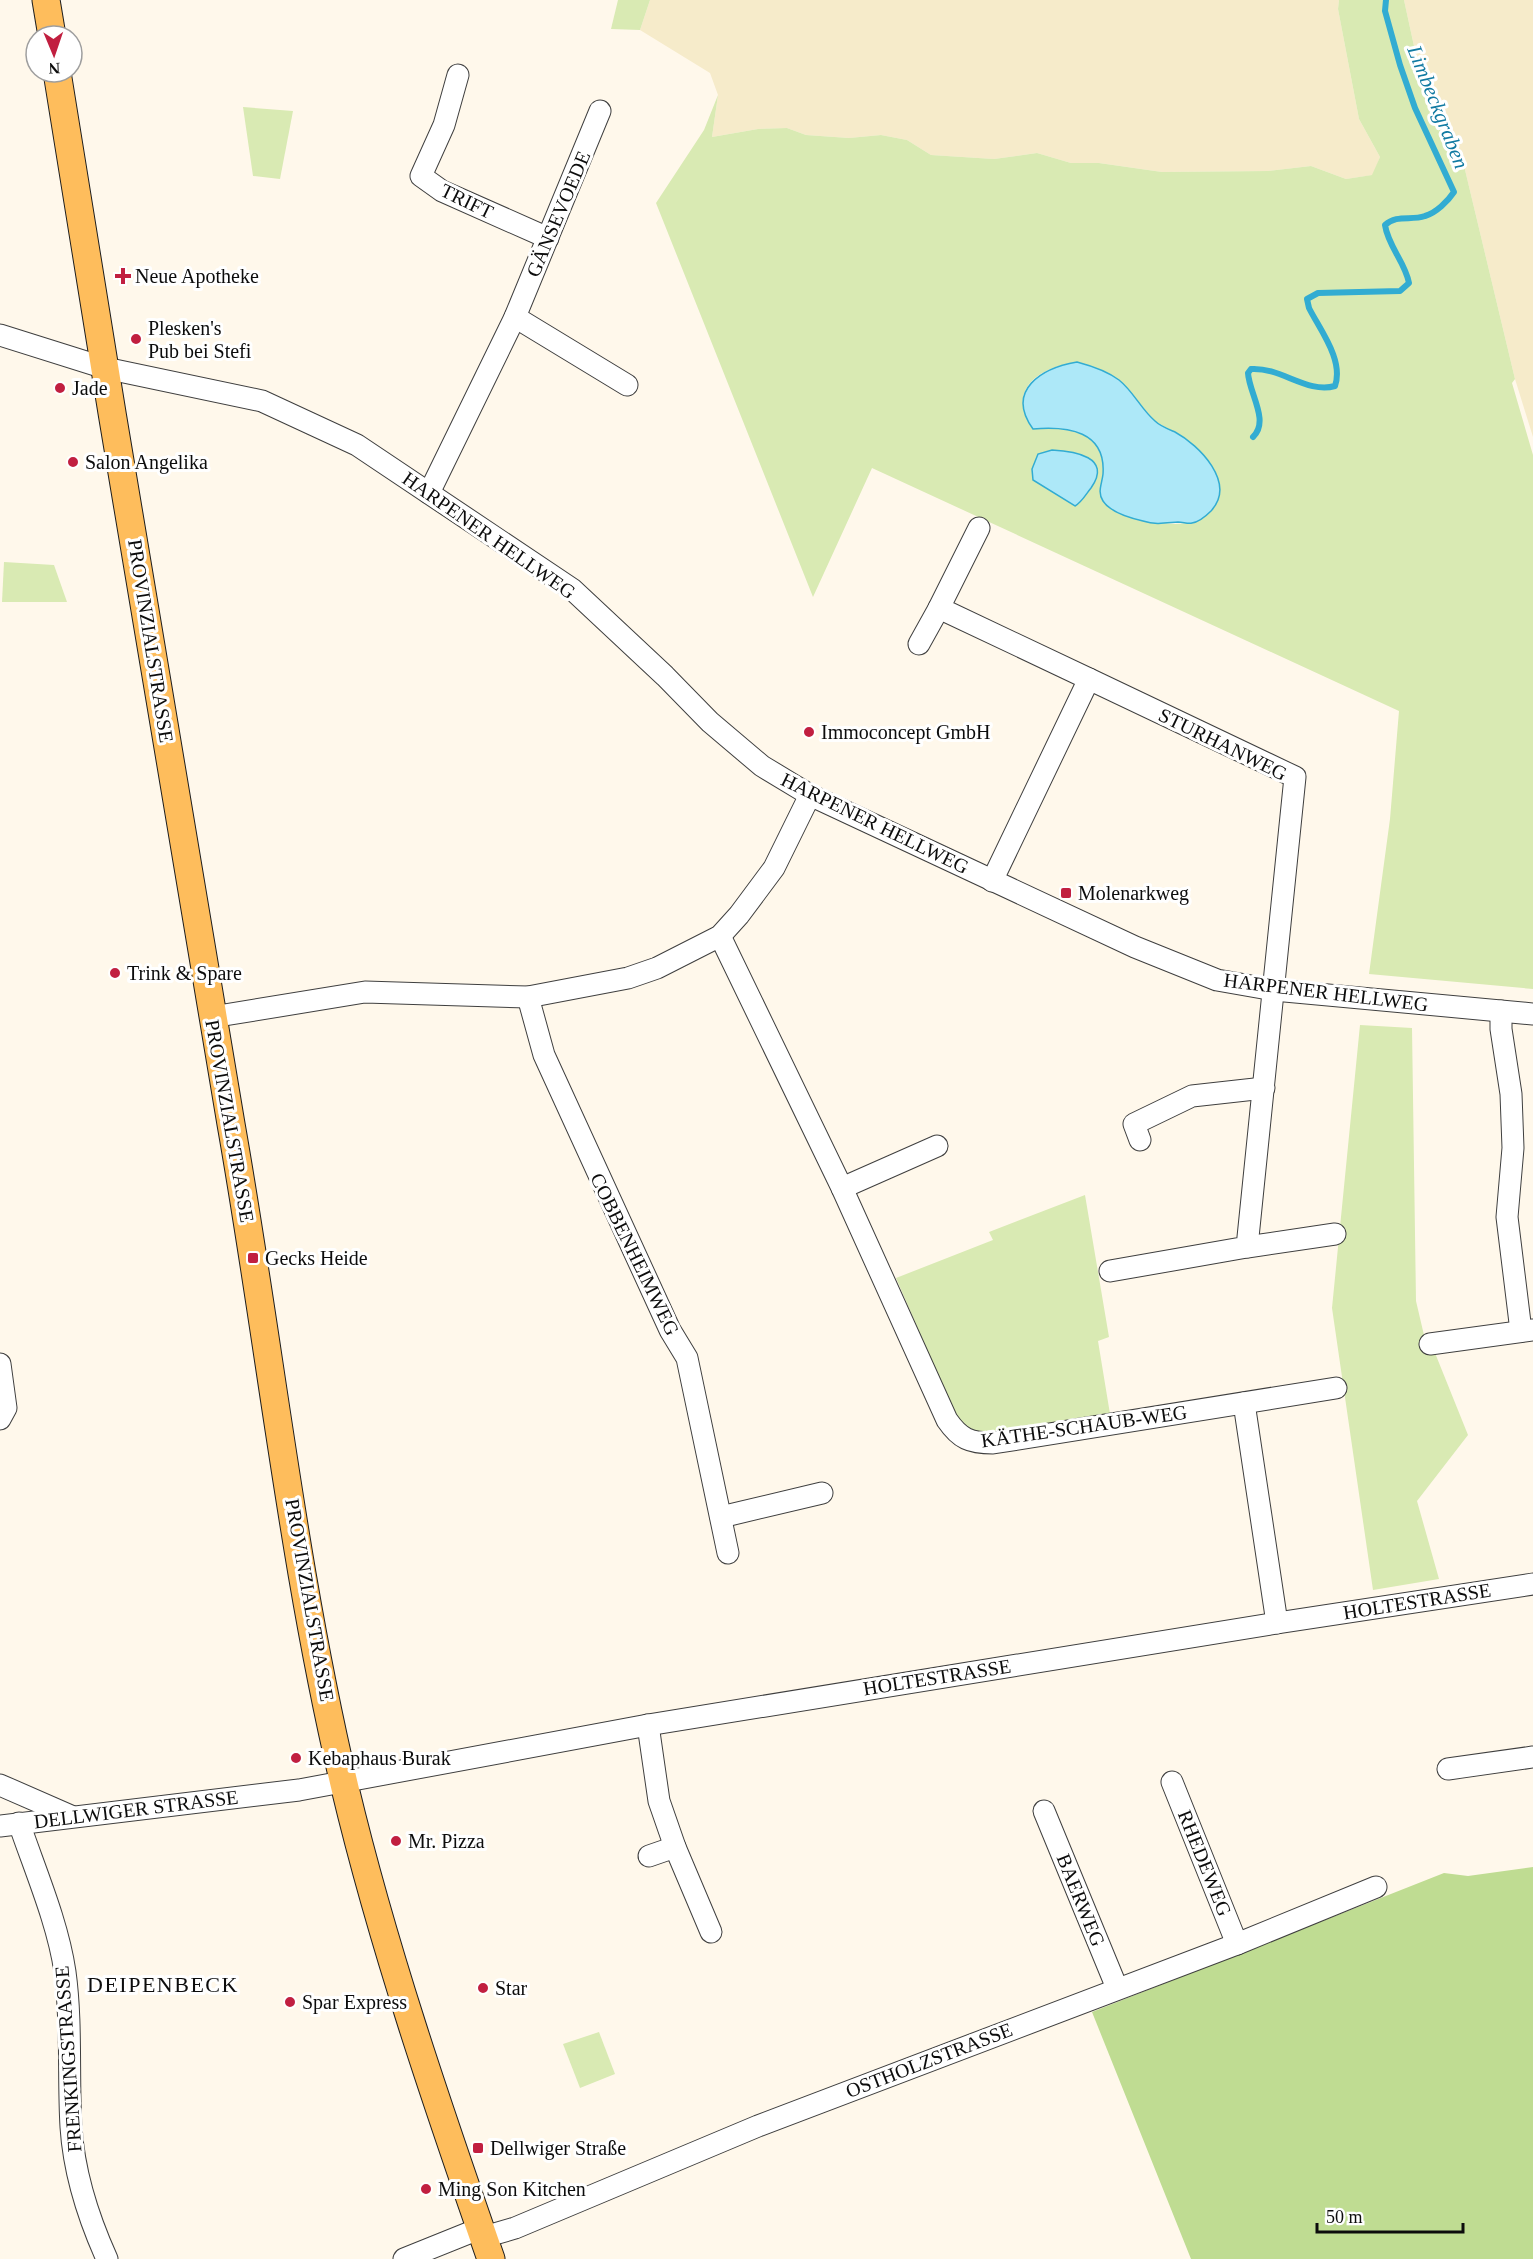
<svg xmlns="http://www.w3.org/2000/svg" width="1533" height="2259" font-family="'Times New Roman',serif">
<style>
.farmland{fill:#f6ebca}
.green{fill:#d9eab3;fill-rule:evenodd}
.forest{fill:#bfdc92}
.water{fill:#ade8f8;stroke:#32acd2;stroke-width:1.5}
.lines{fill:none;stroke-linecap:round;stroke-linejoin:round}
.stream{stroke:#32acd2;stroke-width:6}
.minor-casing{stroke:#3f3f3f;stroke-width:23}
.major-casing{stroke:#1d1d1d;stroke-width:29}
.minor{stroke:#fff;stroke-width:21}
.major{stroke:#febd5c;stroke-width:27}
.poi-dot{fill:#c11f40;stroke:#fff;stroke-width:2}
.labels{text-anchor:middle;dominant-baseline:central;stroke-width:6;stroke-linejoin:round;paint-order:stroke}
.street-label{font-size:20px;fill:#0c0c0c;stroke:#fff}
.poi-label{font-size:20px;fill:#0c0c0c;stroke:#fff;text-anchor:start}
.water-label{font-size:21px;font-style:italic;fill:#117aa2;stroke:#fff}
.quarter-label{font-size:22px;letter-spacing:1.5px;fill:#0c0c0c;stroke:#fff}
</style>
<rect width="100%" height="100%" fill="#fff8eb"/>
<g class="farmland">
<polygon points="650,0 1339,0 1338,9 1359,119 1380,157 1373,175 1346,179 1311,166 1268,171 1162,172 1099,163 1071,163 1037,153 994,159 931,155 907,140 881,135 849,138 806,135 787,128 758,129 712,137 718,95 710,73 640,30"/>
<polygon points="1404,0 1533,0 1533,437 1515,379 1461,153 1417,60"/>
</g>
<g class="green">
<polygon points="618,0 650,0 640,30 611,29"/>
<path d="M 1339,0 L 1404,0 L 1417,60 L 1461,153 L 1515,379 L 1512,383 L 1533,455 L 1533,989 L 1369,974 L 1390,819 L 1399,711 L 872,468 L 813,597 L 656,203 L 704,130 L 718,95 L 712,137 L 758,129 L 787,128 L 806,135 L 849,138 L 881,135 L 907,140 L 931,155 L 994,159 L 1037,153 L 1071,163 L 1099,163 L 1162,172 L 1268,171 L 1311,166 L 1346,179 L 1372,175 L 1380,157 L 1359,119 L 1338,9 ZM 1077,362 L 1120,381 L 1155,421 L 1181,436 L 1212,510 C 1179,539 1139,516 1104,502 C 1098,490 1103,483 1103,470 C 1102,463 1103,453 1099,447 C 1088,428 1052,427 1033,429 C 1029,419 1021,407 1023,397 C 1029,373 1057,365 1077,362 Z"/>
<polygon points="243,107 293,111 280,179 253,176"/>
<polygon points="4,562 54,565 67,602 2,602"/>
<polygon points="1360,1025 1412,1028 1416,1301 1427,1348 1433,1348 1468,1435 1417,1501 1439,1579 1373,1590 1332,1308"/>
<polygon points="1085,1195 1109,1337 1098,1341 1110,1414 976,1437 961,1429 896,1278 993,1240 989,1232"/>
<polygon points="599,2032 615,2074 580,2088 563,2044"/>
</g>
<polygon class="forest" points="1533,1867 1533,2259 1191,2259 1092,2012 1444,1873 1468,1876"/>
<g class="water">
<path d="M 1077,362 C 1092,366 1107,371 1119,380 C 1133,391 1141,409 1155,421 C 1160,426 1168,429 1175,432 C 1199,445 1237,483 1211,511 C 1206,516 1199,522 1192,523 C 1188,524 1183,522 1178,522 C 1165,523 1156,525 1143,521 C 1130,518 1110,512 1103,501 C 1097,492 1102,484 1103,474 C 1106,431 1068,426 1033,429 C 1005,390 1042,368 1077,362 Z"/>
<path d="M 1052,450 C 1074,451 1113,457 1091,488 C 1086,494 1082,502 1075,506 L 1033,480 L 1032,469 L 1038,454 Z"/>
</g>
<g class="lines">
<path class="stream" d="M 1253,437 C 1270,421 1249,393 1248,373 L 1251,369 C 1281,367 1307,394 1335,386 C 1344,360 1320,330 1309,308 L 1307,299 L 1318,293 L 1400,291 L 1409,283 C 1405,262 1388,246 1385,225 C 1397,214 1411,221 1425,216 C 1436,213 1448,201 1454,192 L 1415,108 L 1400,65 L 1385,11 L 1386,0"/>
<defs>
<g id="minor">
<polyline points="458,75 444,125 421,176 442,191 548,238"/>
<polyline points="515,317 627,385"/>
<polyline points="0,335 105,368 262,401 357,445 572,589 665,676 710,722 762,766 810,795 1135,947 1217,980 1274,990 1533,1014"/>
<polyline points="429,493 515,317 600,111"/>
<polyline points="979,528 939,608 1089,679"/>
<polyline points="919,644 939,608"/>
<polyline points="992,881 1089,679 1295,777 1247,1247 1110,1271"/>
<path d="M 720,936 L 842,1188 L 947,1420 C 960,1439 970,1443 993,1443 L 1336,1388"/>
<polyline points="528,997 544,1055 670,1330 687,1358 728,1553"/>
<polyline points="1501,1011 1501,1029 1511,1094 1513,1148 1507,1217 1521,1331"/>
<polyline points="212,1017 365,992 528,997 628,978 657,968 720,936 739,915 774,868 810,795"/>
<polyline points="1140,1140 1134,1124 1192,1096 1264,1088"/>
<polyline points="842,1188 937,1146"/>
<polyline points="1247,1247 1335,1234"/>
<polyline points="1430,1344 1533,1330"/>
<polyline points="0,1364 6,1408 0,1419"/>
<polyline points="1244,1403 1277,1623"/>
<polyline points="721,1517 822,1493"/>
<polyline points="648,1725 659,1801 675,1847"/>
<polyline points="1448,1769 1533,1757"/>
<polyline points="1172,1782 1237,1944"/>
<polyline points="0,1785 71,1816"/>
<polyline points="1044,1811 1117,1988"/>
<path d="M 19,1823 C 35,1870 58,1923 65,1972 C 72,2023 68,2076 71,2127 C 74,2174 88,2217 107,2259"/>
<polyline points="0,1826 299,1790 648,1725 1277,1623 1533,1584"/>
<polyline points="649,1856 675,1847 711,1932"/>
<polyline points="484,2237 515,2228 758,2126 1237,1944 1376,1887"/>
<polyline points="404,2259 481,2228"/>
</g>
<g id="major">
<polyline points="46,0 52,36"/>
<path d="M 57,72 C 113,423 171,774 231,1124 C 270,1345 293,1569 345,1788 C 383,1947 437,2104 491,2259"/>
</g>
</defs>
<use href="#minor" class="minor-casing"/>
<use href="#major" class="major-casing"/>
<use href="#minor" class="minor"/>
<use href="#major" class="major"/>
</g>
<g class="poi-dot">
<path d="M120 267h6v6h6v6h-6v6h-6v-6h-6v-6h6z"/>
<circle cx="136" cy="339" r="6"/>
<circle cx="60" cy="388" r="6"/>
<circle cx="73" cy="462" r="6"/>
<circle cx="809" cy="732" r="6"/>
<rect x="1060" y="887" width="12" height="12" rx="3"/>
<circle cx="115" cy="973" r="6"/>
<rect x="247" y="1252" width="12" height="12" rx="3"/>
<circle cx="296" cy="1758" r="6"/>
<circle cx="396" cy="1841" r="6"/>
<circle cx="483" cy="1988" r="6"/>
<circle cx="290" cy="2002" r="6"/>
<rect x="472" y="2142" width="12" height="12" rx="3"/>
<circle cx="426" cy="2189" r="6"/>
</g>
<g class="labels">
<g class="street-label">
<text transform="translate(467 201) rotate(26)">TRIFT</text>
<text transform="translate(558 214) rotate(-67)">GÄNSEVOEDE</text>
<text transform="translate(489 535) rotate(35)">HARPENER HELLWEG</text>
<text transform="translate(151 641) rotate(81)">PROVINZIALSTRASSE</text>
<text transform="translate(1223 744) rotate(26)">STURHANWEG</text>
<text transform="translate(875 823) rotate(26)">HARPENER HELLWEG</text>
<text transform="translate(1326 992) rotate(7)">HARPENER HELLWEG</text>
<text transform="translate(230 1121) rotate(80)">PROVINZIALSTRASSE</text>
<text transform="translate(635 1254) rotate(64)">COBBENHEIMWEG</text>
<text transform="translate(1084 1426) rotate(-8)">KÄTHE-SCHAUB-WEG</text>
<text transform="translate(310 1600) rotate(80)">PROVINZIALSTRASSE</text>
<text transform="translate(1417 1601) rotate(-9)">HOLTESTRASSE</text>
<text transform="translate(937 1677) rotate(-9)">HOLTESTRASSE</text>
<text transform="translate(136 1809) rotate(-7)">DELLWIGER STRASSE</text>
<text transform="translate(1205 1863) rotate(68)">RHEDEWEG</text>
<text transform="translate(1081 1900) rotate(68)">BAERWEG</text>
<text transform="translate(68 2059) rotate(-94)">FRENKINGSTRASSE</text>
<text transform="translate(929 2060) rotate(-21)">OSTHOLZSTRASSE</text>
</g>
<g class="poi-label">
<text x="135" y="276">Neue Apotheke</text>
<text x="148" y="328">Plesken's<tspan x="148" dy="23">Pub bei Stefi</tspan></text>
<text x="72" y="388">Jade</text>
<text x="85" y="462">Salon Angelika</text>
<text x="821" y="732">Immoconcept GmbH</text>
<text x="1078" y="893">Molenarkweg</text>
<text x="127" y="973">Trink &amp; Spare</text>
<text x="265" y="1258">Gecks Heide</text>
<text x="308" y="1758">Kebaphaus Burak</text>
<text x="408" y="1841">Mr. Pizza</text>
<text x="495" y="1988">Star</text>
<text x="302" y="2002">Spar Express</text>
<text x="490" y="2148">Dellwiger Straße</text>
<text x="438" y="2189">Ming Son Kitchen</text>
</g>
<g class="water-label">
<text transform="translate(1438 107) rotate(68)">Limbeckgraben</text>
</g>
<g class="quarter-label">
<text x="163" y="1984">DEIPENBECK</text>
</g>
</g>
<g transform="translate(54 54) rotate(178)"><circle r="28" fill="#ffffff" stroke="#9e9e9e" stroke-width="1.5"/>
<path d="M0-4.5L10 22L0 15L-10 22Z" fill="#c11f40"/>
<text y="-9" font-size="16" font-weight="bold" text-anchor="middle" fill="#0c0c0c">N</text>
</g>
<path d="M1317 2223v9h146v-9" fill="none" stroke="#0c0c0c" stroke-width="3"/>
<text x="1326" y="2223" font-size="18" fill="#0c0c0c" stroke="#ffffff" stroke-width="4.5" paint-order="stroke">50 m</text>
</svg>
